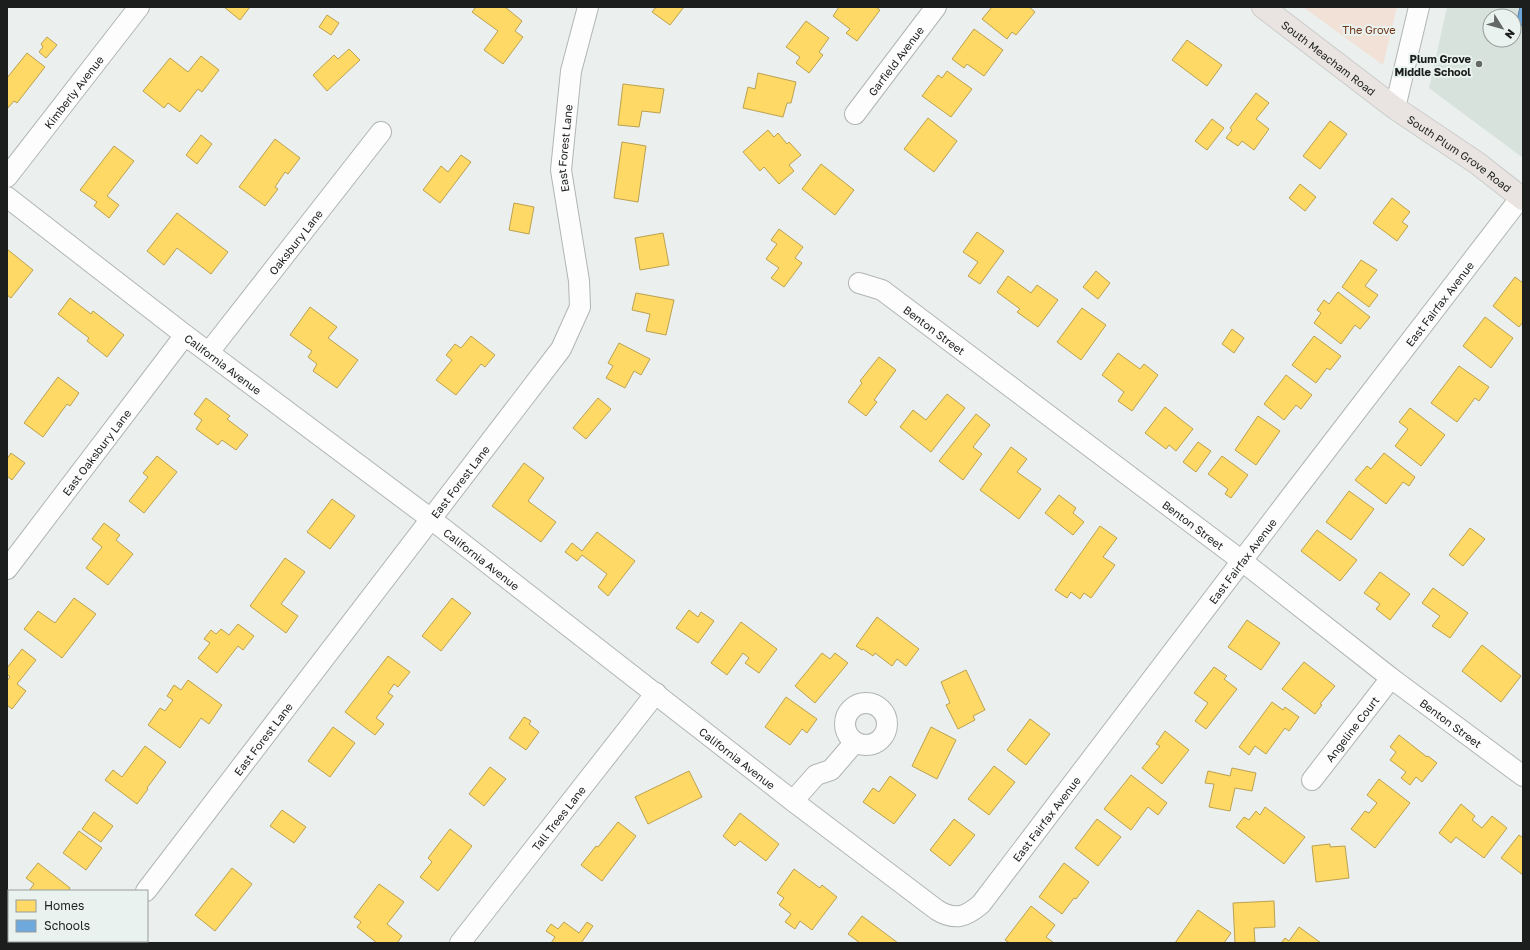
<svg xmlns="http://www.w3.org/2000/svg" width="1530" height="950" font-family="'Golos Text',sans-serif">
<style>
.built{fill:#d7e2dd;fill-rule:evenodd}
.green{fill:#f1e1d7}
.homes{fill:#ffd966;stroke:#bba150}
.schools{fill:#6fa8dc;stroke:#567fa2}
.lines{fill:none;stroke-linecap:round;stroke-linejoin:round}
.minor-casing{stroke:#b1b5b3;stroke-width:22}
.major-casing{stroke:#cacccb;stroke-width:24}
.minor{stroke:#fcfdfc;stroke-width:20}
.major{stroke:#e9e4e1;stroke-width:22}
.poi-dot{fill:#646866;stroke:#e9f2ee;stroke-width:1.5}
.labels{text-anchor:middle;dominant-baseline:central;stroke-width:4;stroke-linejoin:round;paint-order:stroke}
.park-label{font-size:11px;fill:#703517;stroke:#e9f2ee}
.street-label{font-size:11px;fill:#1b1e1c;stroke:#e9f2ee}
.poi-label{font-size:11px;font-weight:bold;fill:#1b1e1c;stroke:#e9f2ee;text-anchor:end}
</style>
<rect width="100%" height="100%" fill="#ebf0ee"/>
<path class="built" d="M 1447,7 L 1523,7 L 1523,158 L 1429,88 ZM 1490,16 L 1514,16 L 1514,40 L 1490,40 Z"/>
<polygon class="green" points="1303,7 1397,7 1383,65"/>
<g class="homes">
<polygon points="224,7 250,7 240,20"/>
<polygon points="476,7 505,7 522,21 515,31 523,37 503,64 484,50 498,31 472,12"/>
<polygon points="656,7 684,7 670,25 652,12"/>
<polygon points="839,7 876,7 880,10 857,41 846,33 850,29 833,16"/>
<polygon points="992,7 1029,7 1035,12 1016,35 1012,32 1007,39 982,19"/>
<polygon points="327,15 339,23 331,35 319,27"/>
<polygon points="806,21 829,38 819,52 823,55 809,73 796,63 800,57 786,47"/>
<polygon points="974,29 1003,50 984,76 967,64 964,68 952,59"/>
<polygon points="47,37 57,45 46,58 39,52 43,47 41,44"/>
<polygon points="1187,40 1222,65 1207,86 1172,60"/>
<polygon points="349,49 360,60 327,91 313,75 334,55 338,59"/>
<polygon points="27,53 45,67 17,103 14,101 7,109 7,78"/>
<polygon points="201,56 219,70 202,92 198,89 180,112 168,103 164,108 143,91 170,58 188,72"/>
<polygon points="947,71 972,89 951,117 922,96 938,75 942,78"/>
<polygon points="758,73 796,82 791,103 787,103 783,117 743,108 748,87 755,89"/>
<polygon points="623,84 664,89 660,113 642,111 639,127 618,125"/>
<polygon points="1256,93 1269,103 1256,119 1269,129 1254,150 1242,141 1238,146 1226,138 1232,130 1230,128"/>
<polygon points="928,118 957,141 934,172 904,149"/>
<polygon points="1212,119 1224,128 1207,150 1195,141"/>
<polygon points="1330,121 1347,134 1320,169 1303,156"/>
<polygon points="768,130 774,137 778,133 787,144 789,142 801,155 789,165 794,171 779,184 764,167 760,171 743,152"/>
<polygon points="201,135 212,144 197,164 186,155"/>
<polygon points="275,139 300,158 288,174 285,172 275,187 278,189 265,206 239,187"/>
<polygon points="622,142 646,146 638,202 614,198"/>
<polygon points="114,146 134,161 107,196 119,205 109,218 94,206 97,202 80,190"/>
<polygon points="461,155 471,162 440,203 423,190 441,166 448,172"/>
<polygon points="821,164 854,190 835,215 802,189"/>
<polygon points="1300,184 1316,197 1305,211 1289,198"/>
<polygon points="1392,198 1410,212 1402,222 1408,226 1397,241 1373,223"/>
<polygon points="514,203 534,207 529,234 509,230"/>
<polygon points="177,213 228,252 211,274 177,248 164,265 147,251"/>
<polygon points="779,229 803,247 795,258 802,263 784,287 771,278 779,268 766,259 777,244 771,240"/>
<polygon points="977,232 1004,251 980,284 968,276 978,262 963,252"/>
<polygon points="663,233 669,265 640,270 635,238"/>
<polygon points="7,249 33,270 11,298 7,295"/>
<polygon points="1361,260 1377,270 1365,286 1378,295 1369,307 1342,287"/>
<polygon points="1096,271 1110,283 1098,299 1083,287"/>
<polygon points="1008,276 1031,293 1037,285 1058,300 1038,327 1017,312 1020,309 997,292"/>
<polygon points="1515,277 1523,283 1523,322 1519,327 1493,306"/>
<polygon points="1338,292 1370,317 1360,329 1355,325 1341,344 1314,323 1321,313 1317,310 1324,300 1329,304"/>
<polygon points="636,293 674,300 666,335 646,331 650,314 632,310"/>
<polygon points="70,298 91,314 93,311 124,335 107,357 87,341 89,338 58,314"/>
<polygon points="310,307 337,327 328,338 358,360 337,388 313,371 317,364 308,357 312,351 290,335"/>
<polygon points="1082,308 1106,325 1081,360 1057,342"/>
<polygon points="1485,317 1513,338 1491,368 1463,346"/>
<polygon points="1232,329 1244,338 1234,353 1222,344"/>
<polygon points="471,336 495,355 485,367 481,364 456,395 436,380 452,360 446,355 455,344 461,348"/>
<polygon points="1314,336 1341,356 1330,370 1327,368 1316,383 1292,365"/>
<polygon points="619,343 650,359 641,375 634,371 625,388 606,378 613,366 608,363"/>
<polygon points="1118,353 1140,369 1144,364 1158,375 1132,411 1118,401 1124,392 1102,375"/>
<polygon points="879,357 896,370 874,400 877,402 866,416 848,402 862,383 860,381"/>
<polygon points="1459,366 1489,387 1479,401 1475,398 1457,422 1431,403"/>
<polygon points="1286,375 1312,395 1301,409 1296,405 1284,420 1264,404"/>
<polygon points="58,377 79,393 70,406 67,404 43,437 24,423"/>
<polygon points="947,394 965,408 931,452 900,427 913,410 926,420"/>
<polygon points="206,398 230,416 227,419 248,435 236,450 222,440 218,445 196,429 202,420 194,414"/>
<polygon points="598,398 611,409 586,439 573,428"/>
<polygon points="1165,407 1193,429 1176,451 1169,445 1166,449 1145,433"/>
<polygon points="1410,408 1445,435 1421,466 1395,446 1408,429 1399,422"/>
<polygon points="976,414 990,425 973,447 982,454 963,480 939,461"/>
<polygon points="1258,416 1280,431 1256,465 1235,450"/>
<polygon points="1198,442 1211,451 1196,472 1183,462"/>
<polygon points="1011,447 1027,459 1017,472 1041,489 1019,519 980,490"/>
<polygon points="11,453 25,463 12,480 7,476 7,459"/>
<polygon points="1384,453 1415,477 1409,486 1403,482 1386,504 1355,480 1367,466 1371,469"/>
<polygon points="157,456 177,472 144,513 129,501 148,477 143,473"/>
<polygon points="1222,456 1248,475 1231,498 1225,494 1228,489 1208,474"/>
<polygon points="524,463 544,478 528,501 556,522 541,542 492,506"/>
<polygon points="1349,491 1374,509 1351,540 1326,522"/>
<polygon points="1059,495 1076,508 1073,513 1084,522 1073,535 1045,513"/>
<polygon points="332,499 355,516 330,549 307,532"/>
<polygon points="104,523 120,535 116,540 133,554 108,585 86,568 102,547 92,539"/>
<polygon points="1100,526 1117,538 1103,557 1115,565 1091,598 1084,593 1080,599 1071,592 1067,598 1055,590"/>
<polygon points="1470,528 1485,539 1463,566 1449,555"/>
<polygon points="1317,530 1357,560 1340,581 1301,551"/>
<polygon points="597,532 635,561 608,596 598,587 607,574 582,555 577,561 565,552 572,543 582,551"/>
<polygon points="285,558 305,572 281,604 298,616 286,633 250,606"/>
<polygon points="1380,572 1410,594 1390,620 1376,609 1380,604 1364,593"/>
<polygon points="1433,588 1468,613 1450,638 1432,626 1440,616 1422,603"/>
<polygon points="74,598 96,614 62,658 24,629 38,611 55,623"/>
<polygon points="452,598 471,613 441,651 422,636"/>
<polygon points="689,610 698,617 701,612 714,621 698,643 676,628"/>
<polygon points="877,617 919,649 906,666 897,659 892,666 875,653 873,656 863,649 862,650 856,646"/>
<polygon points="1247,620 1280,643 1261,670 1228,647"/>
<polygon points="741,622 777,649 759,673 745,663 749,658 743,653 727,675 711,663"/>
<polygon points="238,624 254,636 243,650 238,646 217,673 198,658 210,643 204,639 211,630 216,634 221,629 229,635"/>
<polygon points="1482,645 1521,676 1501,702 1462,671"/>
<polygon points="22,649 36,660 17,684 26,691 12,709 7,705 7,681 10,677 7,674 7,668"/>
<polygon points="822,653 830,659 835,653 848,663 815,703 795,686"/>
<polygon points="388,656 410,672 398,687 394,684 388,693 393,696 376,718 384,724 375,735 345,712"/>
<polygon points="1304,662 1335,686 1320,704 1322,705 1315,714 1282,689"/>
<polygon points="1214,667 1227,676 1224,679 1237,689 1206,729 1195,721 1208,703 1194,693"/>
<polygon points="966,670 985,710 973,716 975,720 958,729 946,705 950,703 941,682"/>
<polygon points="188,680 222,705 209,724 201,718 180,748 148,725 160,708 165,711 173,700 167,696 174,685 181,690"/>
<polygon points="786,697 817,719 807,733 802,729 790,745 765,727"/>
<polygon points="1272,702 1283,710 1285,707 1299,717 1289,731 1285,728 1266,754 1255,746 1249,755 1239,747"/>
<polygon points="524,717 531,721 529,724 539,732 526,750 509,738"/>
<polygon points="1030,719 1050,734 1026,765 1007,750"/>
<polygon points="333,727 355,743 330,777 308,761"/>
<polygon points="931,727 956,740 937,779 912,766"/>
<polygon points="1165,731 1189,750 1162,784 1142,768 1160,746 1156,744"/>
<polygon points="1399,735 1427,757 1428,756 1437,763 1422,782 1416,777 1410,785 1401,778 1406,772 1390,760 1396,752 1390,747"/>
<polygon points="145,746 166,762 147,788 148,789 137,804 105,780 113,770 122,777"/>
<polygon points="994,766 1015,782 989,815 968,799"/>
<polygon points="490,767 506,779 484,806 469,794"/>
<polygon points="1232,768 1256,773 1252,791 1235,788 1230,811 1209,807 1214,784 1205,783 1208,771 1230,776"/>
<polygon points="689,771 702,797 648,824 635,797"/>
<polygon points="1131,775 1167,803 1158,815 1148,807 1131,830 1104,809"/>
<polygon points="890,776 916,795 894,824 863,802 873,788 879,792"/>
<polygon points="1379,779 1410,803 1375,848 1351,829 1365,811 1369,813 1377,803 1367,795"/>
<polygon points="1461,804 1475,816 1472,820 1482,828 1492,816 1507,828 1484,858 1456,837 1451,843 1439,833"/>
<polygon points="1265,807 1305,837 1284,864 1236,827 1244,817 1249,820 1256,811 1260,815"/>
<polygon points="282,810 306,827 294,843 270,826"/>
<polygon points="94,812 113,826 101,842 82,829"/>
<polygon points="740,813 779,844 766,861 740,841 735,846 723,836"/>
<polygon points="954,819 975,835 950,866 930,850"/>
<polygon points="1097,819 1121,837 1098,866 1075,848"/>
<polygon points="618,822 636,836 602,881 581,865 596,846 598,847"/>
<polygon points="450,829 472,846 438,891 420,877 432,862 428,858"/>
<polygon points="79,831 102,848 86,870 63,853"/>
<polygon points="1519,835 1523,838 1523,875 1501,858"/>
<polygon points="1330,844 1330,847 1345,846 1349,878 1316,882 1312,846"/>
<polygon points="38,863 70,888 68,891 29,891 34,884 26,878"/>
<polygon points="1064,863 1089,882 1076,899 1074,898 1062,914 1039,897"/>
<polygon points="232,868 252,884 215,931 195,915"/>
<polygon points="794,869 820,888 822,885 837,897 812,930 800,921 795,929 785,922 791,914 779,905 784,898 777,893"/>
<polygon points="379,884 404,902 387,924 402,936 397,943 377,943 357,927 361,922 354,917"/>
<polygon points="1274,901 1275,927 1254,928 1255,942 1235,943 1233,903"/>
<polygon points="1031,906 1055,925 1046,937 1054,943 1010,943 1005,940"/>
<polygon points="1198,910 1231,933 1224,943 1175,943"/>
<polygon points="862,916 898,943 860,943 848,934"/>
<polygon points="564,922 579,933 587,922 593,926 581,943 551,943 555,937 546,931 551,924 558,929"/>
<polygon points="1299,927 1321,943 1281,943 1285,938 1289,941"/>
</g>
<polygon class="schools" points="1520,7 1523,7 1523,26 1516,25"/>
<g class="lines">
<defs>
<g id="minor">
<polyline points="1395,108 1419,7"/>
<path id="s1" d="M 855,114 L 936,7"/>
<path id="s2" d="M 7,177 L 139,7"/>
<path id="s3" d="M 7,197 L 185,335 L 431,519 L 793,801 L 937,910 C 955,921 966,917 981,904 L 1292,495 L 1521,197"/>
<path id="s4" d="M 859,283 L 882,290 L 1242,561 L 1391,678 L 1523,776"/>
<path id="s5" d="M 209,352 L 381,132"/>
<path id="s6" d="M 7,569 L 185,335"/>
<circle cx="866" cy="724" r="21"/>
<path id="s7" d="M 1312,780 L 1391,678"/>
<polyline points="793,801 816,775 831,770 855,742"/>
<path id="s8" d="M 146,891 L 561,349 L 580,307 L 579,281 L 561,170 L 571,71 L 588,7"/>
<polyline points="106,943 108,941"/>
<path id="s9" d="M 460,943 L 656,693"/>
</g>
<g id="major">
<path id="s10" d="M 1263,7 L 1395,108 L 1477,163 L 1523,199"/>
</g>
</defs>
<use href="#minor" class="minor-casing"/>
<use href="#major" class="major-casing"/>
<use href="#minor" class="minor"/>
<use href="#major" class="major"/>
</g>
<circle class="poi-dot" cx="1479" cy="64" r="4"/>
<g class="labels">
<g class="park-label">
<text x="1369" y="29">The Grove</text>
</g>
<g class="street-label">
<text stroke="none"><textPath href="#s10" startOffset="83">South Meacham Road</textPath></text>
<text stroke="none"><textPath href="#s1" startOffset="67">Garfield Avenue</textPath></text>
<text stroke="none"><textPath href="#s2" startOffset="108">Kimberly Avenue</textPath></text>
<text stroke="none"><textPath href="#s8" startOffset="889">East Forest Lane</textPath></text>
<text stroke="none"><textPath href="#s10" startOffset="245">South Plum Grove Road</textPath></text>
<text stroke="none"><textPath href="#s5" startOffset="140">Oaksbury Lane</textPath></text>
<text stroke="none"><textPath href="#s3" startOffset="1976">East Fairfax Avenue</textPath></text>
<text stroke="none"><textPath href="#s4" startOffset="90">Benton Street</textPath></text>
<text stroke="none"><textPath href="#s3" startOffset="273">California Avenue</textPath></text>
<text stroke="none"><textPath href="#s6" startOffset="147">East Oaksbury Lane</textPath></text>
<text stroke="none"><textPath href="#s8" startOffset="516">East Forest Lane</textPath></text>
<text stroke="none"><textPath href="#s4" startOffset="414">Benton Street</textPath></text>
<text stroke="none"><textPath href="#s3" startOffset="597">California Avenue</textPath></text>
<text stroke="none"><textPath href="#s3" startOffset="1652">East Fairfax Avenue</textPath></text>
<text stroke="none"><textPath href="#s4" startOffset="739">Benton Street</textPath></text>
<text stroke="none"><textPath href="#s7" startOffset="65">Angeline Court</textPath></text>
<text stroke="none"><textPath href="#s8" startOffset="192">East Forest Lane</textPath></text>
<text stroke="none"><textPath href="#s3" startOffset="921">California Avenue</textPath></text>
<text stroke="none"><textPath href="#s9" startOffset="159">Tall Trees Lane</textPath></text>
<text stroke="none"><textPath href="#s3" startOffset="1328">East Fairfax Avenue</textPath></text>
</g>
<g class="poi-label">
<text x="1471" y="58">Plum Grove<tspan x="1471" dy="13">Middle School</tspan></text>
</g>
</g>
<rect width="1530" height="950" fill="none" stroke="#1b1e1c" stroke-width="16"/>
<rect x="8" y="890" width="140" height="52" fill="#e9f2ee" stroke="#979d9a"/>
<rect x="16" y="900" width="20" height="12" fill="#ffd966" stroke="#979d9a"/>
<text x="44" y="910" font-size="12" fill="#1b1e1c">Homes</text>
<rect x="16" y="920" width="20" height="12" fill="#6fa8dc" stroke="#979d9a"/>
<text x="44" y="930" font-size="12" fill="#1b1e1c">Schools</text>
<g transform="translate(1502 28) rotate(127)"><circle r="19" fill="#e9f2ee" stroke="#979d9a"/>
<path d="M0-3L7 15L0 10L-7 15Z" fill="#646866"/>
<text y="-6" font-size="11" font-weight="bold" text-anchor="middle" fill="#1b1e1c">N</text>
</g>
</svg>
